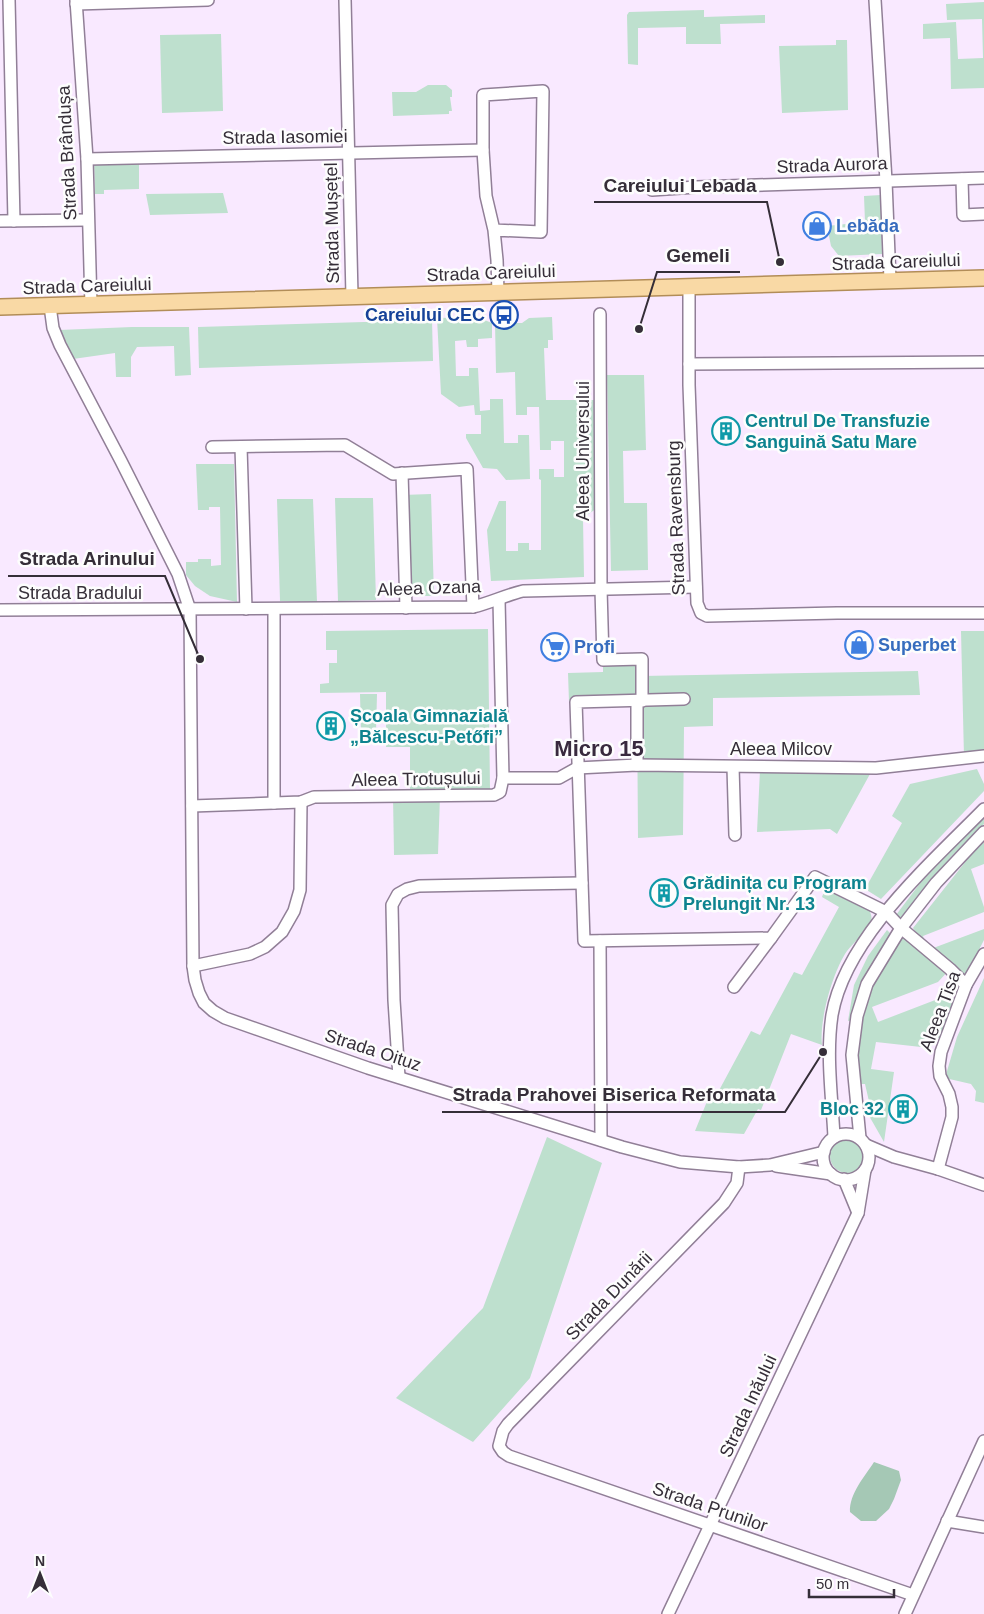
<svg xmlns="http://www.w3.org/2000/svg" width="984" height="1614" font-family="Arial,sans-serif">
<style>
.green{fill:#bee0ce}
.forest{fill:#a5c8b5}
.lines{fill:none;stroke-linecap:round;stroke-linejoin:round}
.minor-casing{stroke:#917f97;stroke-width:14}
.major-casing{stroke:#b28d58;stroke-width:18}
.minor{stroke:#fff;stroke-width:11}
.major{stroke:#f9d9a5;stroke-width:15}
.labels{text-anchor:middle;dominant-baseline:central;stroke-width:5;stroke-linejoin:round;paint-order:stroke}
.street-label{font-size:18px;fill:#352e38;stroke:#fdfdfd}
.shop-label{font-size:18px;font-weight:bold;fill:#366cbe;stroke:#fdfdfd;text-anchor:start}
.transit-label{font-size:18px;font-weight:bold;fill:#164399;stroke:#fdfdfd;text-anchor:end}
.culture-label{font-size:18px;font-weight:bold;fill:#0d838f;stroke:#fdfdfd;text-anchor:start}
.district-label{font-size:22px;font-weight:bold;fill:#392a3e;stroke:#fdfdfd}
.leader{fill:none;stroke:#352e38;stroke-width:2}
.callout-dot{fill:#352e38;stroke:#fdfdfd;stroke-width:2}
.callout-label{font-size:19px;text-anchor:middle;font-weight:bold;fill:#352e38;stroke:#fdfdfd;stroke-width:5;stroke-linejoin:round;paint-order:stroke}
</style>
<rect width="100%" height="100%" fill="#f9e9ff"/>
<g class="green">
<polygon points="984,2 984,88 951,89 950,38 923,39 923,24 956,22 958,59 983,58 982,19 947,20 946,4"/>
<polygon points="704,10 704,17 765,15 765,23 720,24 721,44 686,44 686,27 638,28 638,65 628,64 627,15 629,12"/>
<polygon points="221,34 223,111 162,113 160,35"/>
<polygon points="836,40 847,40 848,110 782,113 779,46 836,45"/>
<polygon points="428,85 446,85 452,90 452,97 450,97 452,111 449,111 449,114 393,116 392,92 416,92"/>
<polygon points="139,158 139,189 104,190 104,194 95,194 94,159"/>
<polygon points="223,193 228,213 150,215 146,194"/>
<polygon points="881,195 882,254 839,256 831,246 827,226 865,222 864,196"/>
<polygon points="477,317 492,323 492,338 478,339 478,347 467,347 466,340 455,341 456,376 469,376 469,368 478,368 480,411 490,410 490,399 503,399 504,443 518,443 518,435 529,435 530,479 506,480 497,469 483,468 466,438 466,434 481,434 481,415 475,415 474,405 459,407 441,394 437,318"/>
<polygon points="552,317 553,340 548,340 548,348 544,348 546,400 600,400 600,506 583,518 584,577 491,581 487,530 499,501 506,501 506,551 518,551 518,543 529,543 529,550 541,550 541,480 539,479 539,469 554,469 554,477 564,477 564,441 551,441 551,450 540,450 539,407 527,407 527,415 516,415 515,372 496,373 495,323 522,323 529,318"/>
<polygon points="432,320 433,361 199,368 198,327"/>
<polygon points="132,327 189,327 191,375 175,376 174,346 137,347 131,357 131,377 116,377 115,353 73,359 59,330"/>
<polygon points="607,375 644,375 646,450 623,451 624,503 647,503 648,570 611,571"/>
<polygon points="196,464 234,464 237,602 210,596 195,586 186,575 186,562 198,562 198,559 211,559 211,566 221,565 220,507 209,507 209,510 198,510"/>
<polygon points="431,494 434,596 405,596 402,495"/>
<polygon points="335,498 373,498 376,600 338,601"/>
<polygon points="277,499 313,499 317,602 280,601"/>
<polygon points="488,629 490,789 410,790 410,747 386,747 386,692 320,693 320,684 329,683 329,663 337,663 337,650 326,650 326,631"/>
<polygon points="961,631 984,631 984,756 964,757"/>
<polygon points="642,659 642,676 918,671 920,695 713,698 713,726 684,727 683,835 638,838 637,701 569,702 568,673 603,672 603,660"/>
<polygon points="360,694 377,694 376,733 361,733"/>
<polygon points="977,769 984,784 984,791 881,899 865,889 902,823 892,816 910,784"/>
<polygon points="760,770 870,770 870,774 837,834 830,829 757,832"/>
<polygon points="393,796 440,796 438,854 394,855"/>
<polygon points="984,817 984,824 950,858 901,919 896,915 921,882"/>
<polygon points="984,842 984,864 971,869 984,907 984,912 923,936 928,950 984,929 984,940 965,977 950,969 938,982 872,1007 878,1022 943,997 956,999 943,1033 930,1048 876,1042 871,1069 894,1072 884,1142 868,1114 871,1110 865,1084 855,1084 857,1016 896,936 917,940 926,947 913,928 970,856"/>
<path d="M 827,884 L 869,909 C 871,914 873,919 870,924 C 864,934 854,942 847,951 C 833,971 819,1020 822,1045 L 791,1034 L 761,1110 L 758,1109 L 744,1134 L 695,1131 L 710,1094 L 716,1096 L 751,1031 L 760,1035 L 794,972 L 802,975 L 839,907 L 822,897 Z"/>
<polygon points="887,930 892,935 852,1020 848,1021 854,985 868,956"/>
<polygon points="984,978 984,1103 975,1101 976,1091 971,1084 945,1078 957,1037"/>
<polygon points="547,1137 602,1163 530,1378 473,1442 396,1398 483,1308"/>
<circle cx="847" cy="1156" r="17"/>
</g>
<path class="forest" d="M 874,1462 L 899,1471 L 901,1480 L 894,1499 L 889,1509 L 876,1521 L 861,1521 L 850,1512 C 849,1494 865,1476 874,1462 Z"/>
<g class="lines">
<defs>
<g id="minor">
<polyline points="9,0 14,221"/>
<polyline points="76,0 87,159 91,305"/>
<polyline points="345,0 352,296"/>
<polyline points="875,0 886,181 890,280"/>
<polyline points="76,4 208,0"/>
<polyline points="87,159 483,150"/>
<polyline points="962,179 963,215 984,214"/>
<polyline points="652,190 696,187 984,178"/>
<polyline points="0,221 88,220"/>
<polyline points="494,230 541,232 543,91 483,95 483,150 486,196 494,230 497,260 498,293"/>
<polyline points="689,286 689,385 697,603 701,613 707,616 837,613 984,613"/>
<polyline points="50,306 53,328 60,345 121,461 178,574 190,610 193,966 195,980 199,993 204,1003 213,1011 225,1018 368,1068 622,1147 680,1162 739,1167 770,1165 824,1152"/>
<polyline points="600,314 601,589 603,660 642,659 642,701"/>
<polyline points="689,364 984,362"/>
<polyline points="212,447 345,445 393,474 467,469 473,607"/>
<polyline points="241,447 246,609"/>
<polyline points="402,473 406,608"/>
<polyline points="499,600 503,778"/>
<polyline points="274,609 274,803"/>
<path d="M 0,610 L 473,607 C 490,603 506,595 523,591 L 696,587"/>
<polyline points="684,699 576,702 584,941 771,938 815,877 886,912 901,928 950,969 966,985"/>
<polyline points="637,765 637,701"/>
<polyline points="733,767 735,835"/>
<polyline points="192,806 301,802 314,797 494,795 500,792 503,778 559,778 577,768 637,765 876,768 984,756"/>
<polyline points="600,941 601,1140"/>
<polyline points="193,966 250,954 265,947 282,932 294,911 300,890 301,802"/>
<polyline points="734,987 771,938"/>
<polyline points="399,1077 394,1000 392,905 398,894 407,889 419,886 582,883"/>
<circle cx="846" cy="1157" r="23"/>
<path d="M 834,1137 C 832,1097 826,1055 832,1015 C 845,938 931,863 984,809"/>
<polyline points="860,1138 852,1055 857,1016 867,984 901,928 936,883 984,832"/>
<polyline points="866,1145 894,1157 938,1169 984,1185"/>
<polyline points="776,1166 831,1174"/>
<polyline points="739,1167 737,1183 724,1203 508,1424 503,1431 499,1446 503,1452 509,1456 913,1595"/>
<polyline points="938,1169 952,1117 952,1107 949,1094 940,1076 939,1066 941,1052 966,985 984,954"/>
<polyline points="844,1179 858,1213"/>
<polyline points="947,1521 984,1527"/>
<polyline points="668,1614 858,1213 865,1170"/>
<polyline points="905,1614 984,1441"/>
</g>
<polyline id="major" points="0,307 984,278"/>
</defs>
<use href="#minor" class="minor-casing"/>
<use href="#major" class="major-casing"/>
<use href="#minor" class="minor"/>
<use href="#major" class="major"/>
</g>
<defs>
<symbol id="shop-ring" viewBox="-11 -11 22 22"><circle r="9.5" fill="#fdfdfd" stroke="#3f7fe0" stroke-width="1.5"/><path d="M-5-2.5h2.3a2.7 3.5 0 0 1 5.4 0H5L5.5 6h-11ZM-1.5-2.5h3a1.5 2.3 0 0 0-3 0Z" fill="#3f7fe0"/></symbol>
<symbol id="bus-ring" viewBox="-11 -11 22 22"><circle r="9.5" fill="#fdfdfd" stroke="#1a4fb4" stroke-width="1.5"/><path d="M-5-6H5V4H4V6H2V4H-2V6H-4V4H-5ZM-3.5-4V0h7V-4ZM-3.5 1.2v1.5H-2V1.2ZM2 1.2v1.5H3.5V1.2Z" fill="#1a4fb4"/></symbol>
<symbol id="building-ring" viewBox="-11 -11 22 22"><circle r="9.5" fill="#fdfdfd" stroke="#0f9aa8" stroke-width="1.5"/><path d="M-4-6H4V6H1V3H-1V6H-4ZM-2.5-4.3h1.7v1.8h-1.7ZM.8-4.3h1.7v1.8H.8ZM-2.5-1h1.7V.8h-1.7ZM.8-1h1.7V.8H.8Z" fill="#0f9aa8"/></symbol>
<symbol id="supermarket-ring" viewBox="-11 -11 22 22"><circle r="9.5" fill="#fdfdfd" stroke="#3f7fe0" stroke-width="1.5"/><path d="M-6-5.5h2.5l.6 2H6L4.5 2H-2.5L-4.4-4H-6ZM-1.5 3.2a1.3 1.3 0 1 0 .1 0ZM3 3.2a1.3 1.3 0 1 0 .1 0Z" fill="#3f7fe0"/></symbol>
</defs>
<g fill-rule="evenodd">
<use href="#shop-ring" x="801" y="210" width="32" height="32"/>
<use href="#bus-ring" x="488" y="299" width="32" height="32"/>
<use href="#building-ring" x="710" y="415" width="32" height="32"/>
<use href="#shop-ring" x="843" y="629" width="32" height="32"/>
<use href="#supermarket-ring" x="539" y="631" width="32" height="32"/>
<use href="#building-ring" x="315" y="710" width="32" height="32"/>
<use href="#building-ring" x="648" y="877" width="32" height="32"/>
<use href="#building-ring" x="887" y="1093" width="32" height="32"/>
</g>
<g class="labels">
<g class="street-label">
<text transform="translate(285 137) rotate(-1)">Strada Iasomiei</text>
<text transform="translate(67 153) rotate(-93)">Strada Brândușa</text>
<text transform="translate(832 165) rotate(-2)">Strada Aurora</text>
<text transform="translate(332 223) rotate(-91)">Strada Mușețel</text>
<text transform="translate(896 262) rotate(-2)">Strada Careiului</text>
<text transform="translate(491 273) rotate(-2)">Strada Careiului</text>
<text transform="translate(87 286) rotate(-2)">Strada Careiului</text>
<text transform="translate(583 451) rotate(-90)">Aleea Universului</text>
<text transform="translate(676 518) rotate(-92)">Strada Ravensburg</text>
<text transform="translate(429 588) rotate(-2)">Aleea Ozana</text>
<text x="80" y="593">Strada Bradului</text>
<text x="781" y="749">Aleea Milcov</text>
<text transform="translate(416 779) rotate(-1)">Aleea Trotușului</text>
<text transform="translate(940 1011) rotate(-69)">Aleea Tisa</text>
<text transform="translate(373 1050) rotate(18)">Strada Oituz</text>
<text transform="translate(609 1296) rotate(-46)">Strada Dunării</text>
<text transform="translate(748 1406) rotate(-65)">Strada Inăului</text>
<text transform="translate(710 1507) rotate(19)">Strada Prunilor</text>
</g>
<g class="shop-label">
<text x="836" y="226">Lebăda</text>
<text x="878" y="645">Superbet</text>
<text x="574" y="647">Profi</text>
</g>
<g class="transit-label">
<text x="485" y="315">Careiului CEC</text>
</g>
<g class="culture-label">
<text x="745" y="421">Centrul De Transfuzie<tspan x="745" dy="21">Sanguină Satu Mare</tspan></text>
<text x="350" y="716">Școala Gimnazială<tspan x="350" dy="21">„Bălcescu-Petőfi”</tspan></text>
<text x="683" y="883">Grădinița cu Program<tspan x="683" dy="21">Prelungit Nr. 13</tspan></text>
<text x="884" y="1109" text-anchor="end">Bloc 32</text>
</g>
<g class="district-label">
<text x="599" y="748">Micro 15</text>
</g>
</g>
<path class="leader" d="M780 262L767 202H594M639 329L657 272H740M200 659L165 576H8M823 1052L785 1112H442"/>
<g class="callout-dot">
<circle cx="780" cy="262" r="5"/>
<circle cx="639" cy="329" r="5"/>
<circle cx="200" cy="659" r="5"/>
<circle cx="823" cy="1052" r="5"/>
</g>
<g class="callout-label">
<text x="680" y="192">Careiului Lebada</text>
<text x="698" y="262">Gemeli</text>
<text x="87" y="565">Strada Arinului</text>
<text x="614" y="1101">Strada Prahovei Biserica Reformata</text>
</g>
<g transform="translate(40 1574)" stroke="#fdfdfd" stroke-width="4" paint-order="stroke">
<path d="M0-4L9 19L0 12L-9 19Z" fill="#352e38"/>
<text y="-8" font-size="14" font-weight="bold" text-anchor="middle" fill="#352e38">N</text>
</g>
<path d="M809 1589v8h85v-8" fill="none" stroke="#352e38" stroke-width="2.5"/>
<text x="816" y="1589" font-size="15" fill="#352e38" stroke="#fdfdfd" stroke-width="4" paint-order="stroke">50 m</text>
</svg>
